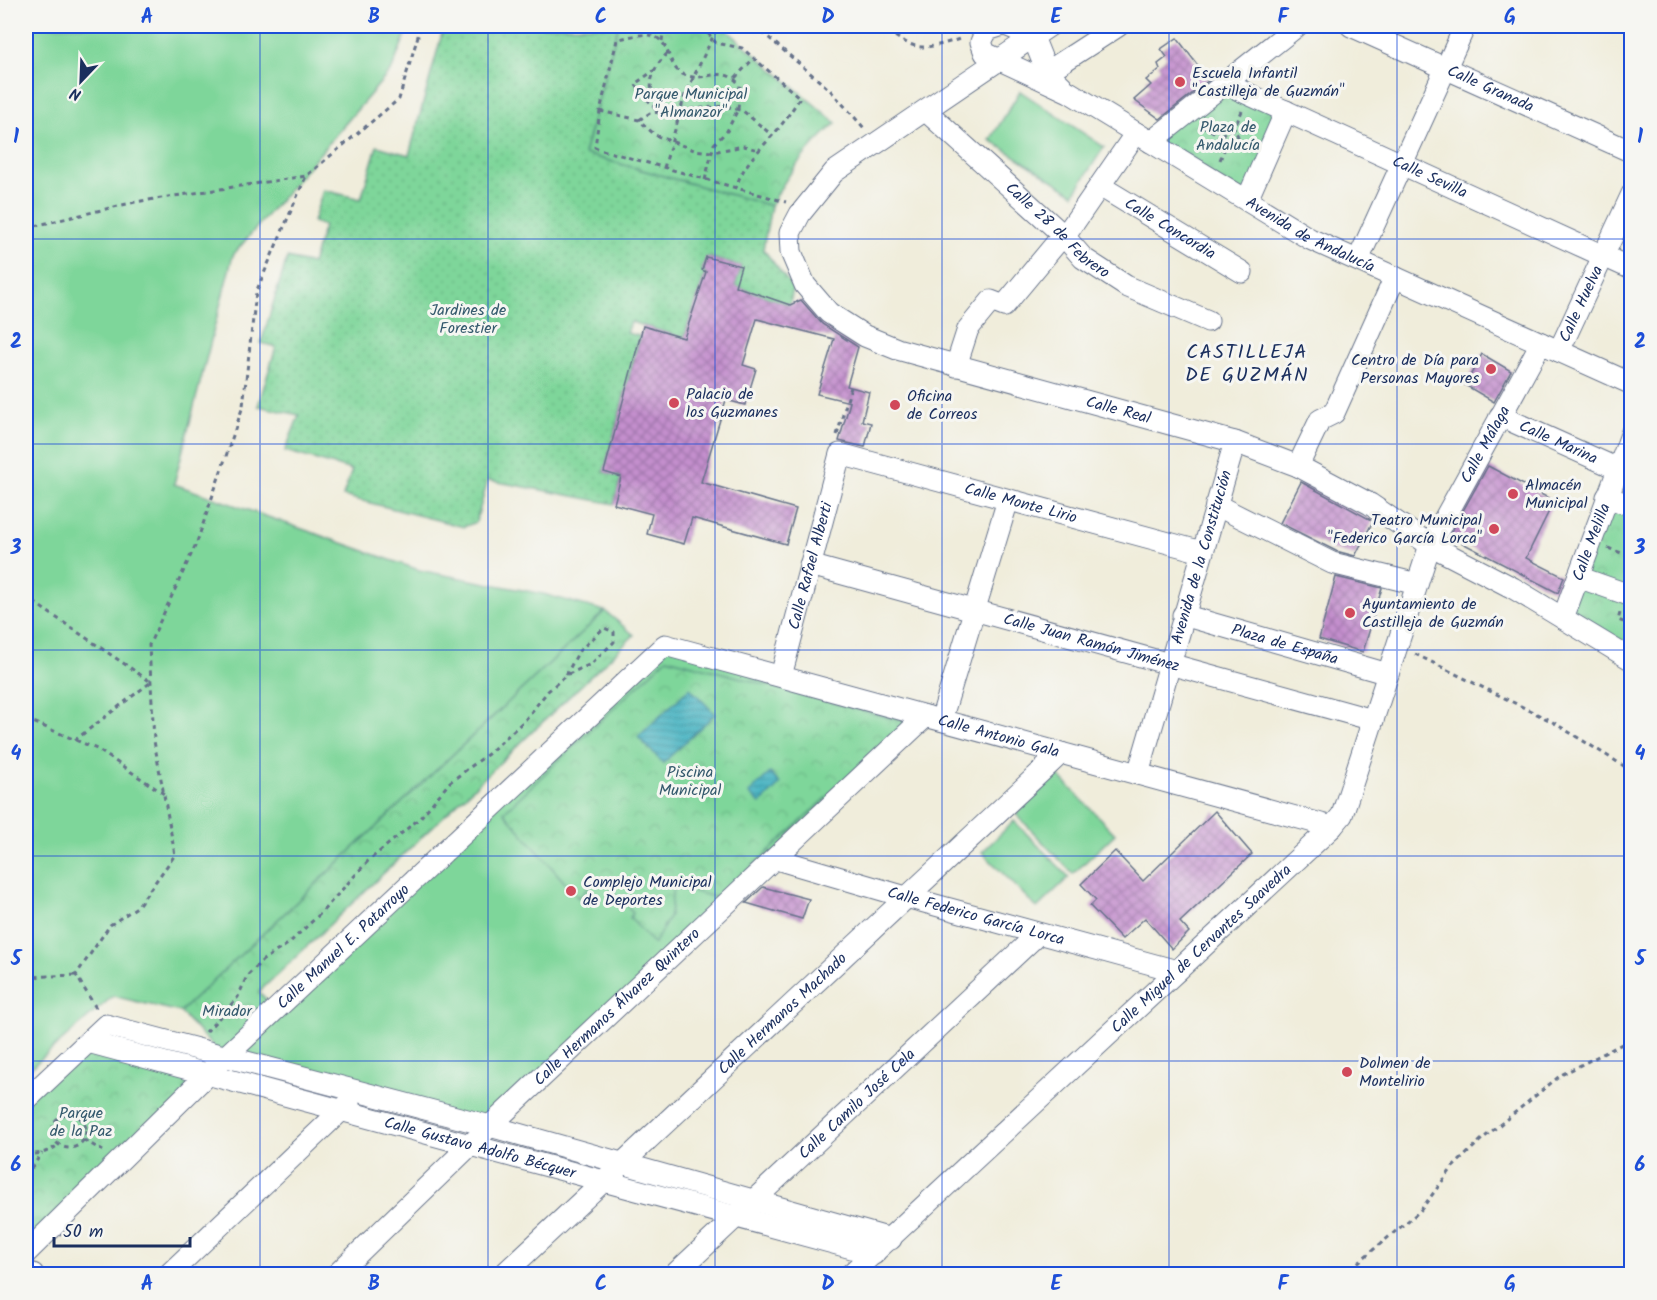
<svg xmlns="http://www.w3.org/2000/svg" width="1657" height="1300" font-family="Kalam,sans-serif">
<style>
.grass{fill:#7ed69a;stroke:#4c827c;stroke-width:1.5}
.park{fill:url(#park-crowns);stroke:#4c827c;stroke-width:1.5}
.garden{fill:url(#garden-dots);stroke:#4c827c;stroke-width:1.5}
.water{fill:url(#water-rules);stroke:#317290;stroke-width:1.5}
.building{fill:url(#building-cross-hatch)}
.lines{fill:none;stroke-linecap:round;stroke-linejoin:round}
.minor-casing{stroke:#66728a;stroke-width:23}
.path{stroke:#66728a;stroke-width:3;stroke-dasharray:4.5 4.5;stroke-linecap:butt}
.minor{stroke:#fff;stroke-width:21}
.grid{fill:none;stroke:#1d4ed8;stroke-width:1.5;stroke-opacity:0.55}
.poi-dot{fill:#d1495b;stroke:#f6f6f2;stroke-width:2}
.labels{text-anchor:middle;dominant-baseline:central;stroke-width:6;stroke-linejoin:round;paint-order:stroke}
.poi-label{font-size:16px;fill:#1b2f5e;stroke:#f6f6f2;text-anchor:start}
.street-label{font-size:16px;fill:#1b2f5e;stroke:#f6f6f2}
.park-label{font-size:16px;fill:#34596d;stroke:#f6f6f2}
.quarter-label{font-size:20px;letter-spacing:1.5px;fill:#1b2f5e;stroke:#f6f6f2}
.neatline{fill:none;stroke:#1d4ed8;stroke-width:2}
.grid-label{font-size:20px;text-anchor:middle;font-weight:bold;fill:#1d4ed8}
</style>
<defs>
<pattern id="park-crowns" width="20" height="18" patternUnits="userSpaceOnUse" patternTransform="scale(1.5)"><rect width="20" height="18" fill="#7ed69a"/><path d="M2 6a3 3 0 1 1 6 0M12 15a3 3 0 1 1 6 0" fill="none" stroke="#6cb887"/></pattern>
<pattern id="garden-dots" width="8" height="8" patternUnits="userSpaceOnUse" patternTransform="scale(1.5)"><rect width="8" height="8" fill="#7ed69a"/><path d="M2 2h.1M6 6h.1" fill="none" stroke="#6cb887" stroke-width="1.8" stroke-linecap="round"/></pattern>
<pattern id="water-rules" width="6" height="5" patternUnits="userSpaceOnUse" patternTransform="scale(1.5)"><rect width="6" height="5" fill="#47b4c2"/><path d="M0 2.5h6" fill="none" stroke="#3a93a1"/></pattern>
<pattern id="building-cross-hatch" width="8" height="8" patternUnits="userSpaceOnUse" patternTransform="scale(1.5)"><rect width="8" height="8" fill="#c48fcd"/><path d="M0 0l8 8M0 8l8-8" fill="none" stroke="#9e75aa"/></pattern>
</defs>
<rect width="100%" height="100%" fill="#f6f6f2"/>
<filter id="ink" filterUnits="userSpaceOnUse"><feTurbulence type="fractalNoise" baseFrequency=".0167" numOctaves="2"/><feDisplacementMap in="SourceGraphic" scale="12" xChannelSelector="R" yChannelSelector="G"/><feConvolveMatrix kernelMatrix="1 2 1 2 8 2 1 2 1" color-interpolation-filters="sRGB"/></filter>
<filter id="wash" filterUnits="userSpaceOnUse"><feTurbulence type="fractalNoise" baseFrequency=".008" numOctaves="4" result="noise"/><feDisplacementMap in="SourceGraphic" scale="24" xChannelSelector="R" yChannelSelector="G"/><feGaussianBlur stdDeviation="1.35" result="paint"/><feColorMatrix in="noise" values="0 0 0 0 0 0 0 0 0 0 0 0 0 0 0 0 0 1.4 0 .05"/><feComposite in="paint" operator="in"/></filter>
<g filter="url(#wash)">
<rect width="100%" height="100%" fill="#f0eddb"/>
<g class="grass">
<polygon points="26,26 409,26 392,69 233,255 174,484 419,570 543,594 605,611 180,1012 113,996 26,1072"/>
<polygon points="1020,91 1104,147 1074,194 990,140"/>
<polygon points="665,645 926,716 490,1126 224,1058"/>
<polygon points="1057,774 1115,834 1073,874 1016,814"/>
<polygon points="1014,821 1069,877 1037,908 982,852"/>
</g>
<g class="park">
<path d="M 618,26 L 722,26 L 836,123 C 810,146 786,175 771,206 L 584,154 Z"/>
<polygon points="1226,84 1286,111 1247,200 1151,142"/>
<polygon points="1607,497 1631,506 1631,660 1563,618"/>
<polygon points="605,611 634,635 259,992 276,1009 224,1058 180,1012"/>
<polygon points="667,658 908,723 718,898 673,886 670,916 654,944 630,918 633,913 601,877 578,898 504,812"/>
<polygon points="88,1042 207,1074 26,1253 26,1100"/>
</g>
<polygon class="garden" points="444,26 618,26 584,154 771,206 763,249 793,288 790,305 735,286 741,266 707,257 702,270 706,272 684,338 631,322 627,333 640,336 604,472 621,477 614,504 488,480 476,522 464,527 343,496 352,470 285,451 299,415 258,406 276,347 261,343 287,258 312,264 324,226 313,222 323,190 361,199 377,146 409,155"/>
<g class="water">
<polygon points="690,688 715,714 663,763 638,737"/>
<polygon points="770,773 780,784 760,804 749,793"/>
</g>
<g id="blocks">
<g class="building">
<polygon points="1177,38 1209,80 1160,119 1134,100 1151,85 1146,80 1160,69 1158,64 1167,57 1161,49"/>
<polygon points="706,257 741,266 735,286 790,305 801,300 822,324 858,347 847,386 869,392 862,421 871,423 865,447 839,441 850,402 817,394 834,339 757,319 743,365 756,369 745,405 726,400 701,482 796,509 786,544 692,518 684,544 647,534 652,514 614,504 621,477 604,472 643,326 684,338 706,272 702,270"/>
<polygon points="1482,354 1511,371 1494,402 1465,385"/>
<polygon points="1488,466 1554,501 1526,558 1564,577 1558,593 1449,536"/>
<polygon points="1301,482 1373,521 1355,556 1336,551 1280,523"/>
<polygon points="1336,577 1382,588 1363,652 1319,639"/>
<polygon points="1215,811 1252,854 1180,922 1189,932 1172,949 1145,918 1122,939 1090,906 1096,900 1081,884 1115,851 1143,881"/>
<polygon points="763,887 809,899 802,919 746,903"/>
</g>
</g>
</g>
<g filter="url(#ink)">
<use href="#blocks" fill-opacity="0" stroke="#66728a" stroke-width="1.5"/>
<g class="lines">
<defs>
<g id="minor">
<path id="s1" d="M 1000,26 L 987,30 L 981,42 L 985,53 L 1069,92 L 1310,239 L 1632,384"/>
<polyline points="1008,26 1033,37 1047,72 1062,86"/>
<path id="s2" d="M 1049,26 L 834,172 L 800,214 L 790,233 L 791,252 L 805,285 L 829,313 L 865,336 L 897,349 L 1235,442 L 1298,466 L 1370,504 L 1430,545 L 1513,588 L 1632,660"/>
<path id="s3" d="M 1351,26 L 1632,152"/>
<polyline points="1047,72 1118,26"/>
<path id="s4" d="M 1226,84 L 1632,269"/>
<path id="s5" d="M 926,111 L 1063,235 L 1083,258 L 1126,286 L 1208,321"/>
<polyline points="1151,142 1297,26"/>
<path id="s6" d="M 1100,186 L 1242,272"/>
<polyline points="1247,200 1286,111"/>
<polyline points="1065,236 1136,133"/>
<polyline points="1358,260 1465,26"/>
<path id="s7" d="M 1559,351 L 1632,194"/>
<polyline points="956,366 968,329 991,301 1004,306 1063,235"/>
<path id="s8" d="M 1500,416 L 1618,469"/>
<polyline points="1298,466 1320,420 1334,413 1395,277"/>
<polyline points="1607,497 1632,506"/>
<polyline points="1216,505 1332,563 1417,584"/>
<path id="s9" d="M 810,565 L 1373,720"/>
<polyline points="1578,577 1632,596"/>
<path id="s10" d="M 1183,615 L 1388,674"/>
<path id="s11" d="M 1563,618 L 1632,432"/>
<path id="s12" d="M 781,676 L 840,454 L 1202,552"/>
<polyline points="941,720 1008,500"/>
<path id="s13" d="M 1138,774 L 1235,442"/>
<path id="s14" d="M 776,859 L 906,897 L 1177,971"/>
<path id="s15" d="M 88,1042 L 874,1254"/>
<polyline points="26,1100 106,1025 490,1126 891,1239"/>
<path id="s16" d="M 26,1253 L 224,1058 L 665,645 L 1332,827"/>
<polyline points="26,1272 33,1274"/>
<polyline points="169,1274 349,1103"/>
<path id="s17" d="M 337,1274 L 490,1126 L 926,716"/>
<path id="s18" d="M 504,1274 L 1061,753"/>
<path id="s19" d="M 675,1274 L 1038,934"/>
<path id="s20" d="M 851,1274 L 1332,827 L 1342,815 L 1430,545 L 1541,343"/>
</g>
</defs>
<use href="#minor" class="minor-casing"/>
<g class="path">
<path d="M 702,26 L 716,43 L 742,48 L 800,98 C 791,111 782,126 771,137 C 757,153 742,166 736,188"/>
<polyline points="755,26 830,90 865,129"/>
<path d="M 880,26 C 917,52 920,51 963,38"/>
<polyline points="662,41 664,26"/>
<polyline points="656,69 635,84 657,111"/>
<polyline points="735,78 754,58"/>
<polyline points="600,111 639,120 655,135 694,150 712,152 744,146 758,150"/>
<path d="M 667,111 C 663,105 655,97 652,90 C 648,78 659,60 668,53"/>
<polyline points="639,120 650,113 726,106 743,111 773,136"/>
<polyline points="1202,126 1222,136"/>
<circle cx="1230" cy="138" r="8"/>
<polyline points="1233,131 1242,111"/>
<polyline points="1237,141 1249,146"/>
<polyline points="1220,160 1226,145"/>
<polyline points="664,168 685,95 718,26"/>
<path d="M 705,180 L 714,144 L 727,131 L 738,109 L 740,85 C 725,66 708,79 693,77 C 654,73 686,18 617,40 L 600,111 L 595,147 L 602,150 L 786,202"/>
<polyline points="26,228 135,202 306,176"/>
<polyline points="837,435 851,387"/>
<polyline points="1608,548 1632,557"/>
<polyline points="26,597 151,682 75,740"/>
<polyline points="1620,613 1618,620 1632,625"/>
<polyline points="1415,654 1551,721 1632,771"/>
<polyline points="26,719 97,749 164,794"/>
<polyline points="26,977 76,975"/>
<polyline points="96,1008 76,975 110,925 137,907 175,855 154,741 149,645 197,542 243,406 256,292 306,176 399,99 421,26"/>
<polyline points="206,1032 238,997 247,976 263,960 288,944 320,914 368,861 420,818 450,782 488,754 525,720 548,691 566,675 591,664 614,642 614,632 604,628 579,651 566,675"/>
<circle cx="69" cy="1131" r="17"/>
<polyline points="84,1140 103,1151"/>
<path d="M 26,1153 C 39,1156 48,1152 60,1144"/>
<polyline points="26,1176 42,1153"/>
<polyline points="1344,1274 1420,1211 1453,1167 1481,1140 1561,1075 1632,1039"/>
</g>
<use href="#minor" class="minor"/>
</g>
</g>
<path class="grid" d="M 260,26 L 260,1274M 488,26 L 488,1274M 715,26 L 715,1274M 942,26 L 942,1274M 1169,26 L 1169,1274M 1397,26 L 1397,1274M 26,239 L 1632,239M 26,444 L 1632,444M 26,650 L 1632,650M 26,856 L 1632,856M 26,1061 L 1632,1061"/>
<g class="poi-dot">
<circle cx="1180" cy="82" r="6"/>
<circle cx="1491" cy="369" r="6"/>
<circle cx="674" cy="403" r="6"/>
<circle cx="895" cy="405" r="6"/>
<circle cx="1513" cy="494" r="6"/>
<circle cx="1494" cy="529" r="6"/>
<circle cx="1350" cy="613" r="6"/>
<circle cx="571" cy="891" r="6"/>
<circle cx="1347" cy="1072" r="6"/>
</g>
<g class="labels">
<g class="poi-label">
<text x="1192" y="73">Escuela Infantil<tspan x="1192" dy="18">"Castilleja de Guzmán"</tspan></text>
<text x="1479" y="360" text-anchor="end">Centro de Día para<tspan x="1479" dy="18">Personas Mayores</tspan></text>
<text x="686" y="394">Palacio de<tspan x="686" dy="18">los Guzmanes</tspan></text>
<text x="907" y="396">Oficina<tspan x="907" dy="18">de Correos</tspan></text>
<text x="1525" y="485">Almacén<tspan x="1525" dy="18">Municipal</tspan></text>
<text x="1482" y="520" text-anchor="end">Teatro Municipal<tspan x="1482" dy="18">"Federico García Lorca"</tspan></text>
<text x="1362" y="604">Ayuntamiento de<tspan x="1362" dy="18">Castilleja de Guzmán</tspan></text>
<text x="583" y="882">Complejo Municipal<tspan x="583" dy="18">de Deportes</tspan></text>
<text x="1359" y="1063">Dolmen de<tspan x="1359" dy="18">Montelirio</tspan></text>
</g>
<g class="street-label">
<text stroke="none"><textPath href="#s3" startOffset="153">Calle Granada</textPath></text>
<text stroke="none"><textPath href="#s4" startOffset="224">Calle Sevilla</textPath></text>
<text stroke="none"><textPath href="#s5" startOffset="178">Calle 28 de Febrero</textPath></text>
<text stroke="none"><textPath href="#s6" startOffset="82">Calle Concordia</textPath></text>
<text stroke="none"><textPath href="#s1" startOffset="412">Avenida de Andalucía</textPath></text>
<text stroke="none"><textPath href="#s7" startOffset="52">Calle Huelva</textPath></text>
<text stroke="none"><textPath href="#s2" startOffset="734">Calle Real</textPath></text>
<text stroke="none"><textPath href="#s8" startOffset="64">Calle Marina</textPath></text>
<text stroke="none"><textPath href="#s20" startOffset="1071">Calle Málaga</textPath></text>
<text stroke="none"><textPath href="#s12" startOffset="417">Calle Monte Lirio</textPath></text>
<text stroke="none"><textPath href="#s11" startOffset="81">Calle Melilla</textPath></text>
<text stroke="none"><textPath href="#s13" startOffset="226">Avenida de la Constitución</textPath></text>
<text stroke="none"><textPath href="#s12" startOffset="114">Calle Rafael Alberti</textPath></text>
<text stroke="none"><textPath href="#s9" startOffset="292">Calle Juan Ramón Jiménez</textPath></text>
<text stroke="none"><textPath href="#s10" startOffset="106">Plaza de España</textPath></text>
<text stroke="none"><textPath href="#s16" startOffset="1228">Calle Antonio Gala</textPath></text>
<text stroke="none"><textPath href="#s14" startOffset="208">Calle Federico García Lorca</textPath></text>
<text stroke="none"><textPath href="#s16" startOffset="441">Calle Manuel E. Patarroyo</textPath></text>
<text stroke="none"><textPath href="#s20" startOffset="478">Calle Miguel de Cervantes Saavedra</textPath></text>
<text stroke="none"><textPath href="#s17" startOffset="387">Calle Hermanos Álvarez Quintero</textPath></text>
<text stroke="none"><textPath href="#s18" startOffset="381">Calle Hermanos Machado</textPath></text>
<text stroke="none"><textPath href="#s19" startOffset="249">Calle Camilo José Cela</textPath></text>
<text stroke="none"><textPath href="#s15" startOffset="406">Calle Gustavo Adolfo Bécquer</textPath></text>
</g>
<g class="park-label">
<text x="691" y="94">Parque Municipal<tspan x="691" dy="18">"Almanzor"</tspan></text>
<text x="1228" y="127">Plaza de<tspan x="1228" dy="18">Andalucía</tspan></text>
<text x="468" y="310">Jardines de<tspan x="468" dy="18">Forestier</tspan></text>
<text x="690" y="772">Piscina<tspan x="690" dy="18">Municipal</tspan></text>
<text x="227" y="1011">Mirador</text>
<text x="81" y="1113">Parque<tspan x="81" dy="18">de la Paz</tspan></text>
</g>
<g class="quarter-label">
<text x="1247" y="353">CASTILLEJA<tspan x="1247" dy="23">DE GUZMÁN</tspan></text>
</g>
</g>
<rect width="1657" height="1300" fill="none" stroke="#f6f6f2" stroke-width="66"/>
<g transform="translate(81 81) rotate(203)" stroke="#f6f6f2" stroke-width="4.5" paint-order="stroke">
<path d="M0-4.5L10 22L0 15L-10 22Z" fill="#1b2f5e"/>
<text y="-9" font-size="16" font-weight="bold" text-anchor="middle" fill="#1b2f5e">N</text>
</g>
<path d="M54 1237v9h136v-9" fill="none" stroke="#1b2f5e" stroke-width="3"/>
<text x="63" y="1237" font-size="18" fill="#1b2f5e" stroke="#f6f6f2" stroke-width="4.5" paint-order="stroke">50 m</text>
<rect x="33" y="33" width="1591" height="1234" class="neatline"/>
<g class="grid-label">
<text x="147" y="23">A</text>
<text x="374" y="23">B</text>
<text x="601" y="23">C</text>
<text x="828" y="23">D</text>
<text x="1056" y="23">E</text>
<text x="1283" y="23">F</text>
<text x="1510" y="23">G</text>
<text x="16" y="143">1</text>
<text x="1640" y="143">1</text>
<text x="16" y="348">2</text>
<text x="1640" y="348">2</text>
<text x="16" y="554">3</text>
<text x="1640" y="554">3</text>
<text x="16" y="760">4</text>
<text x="1640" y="760">4</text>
<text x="16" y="965">5</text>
<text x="1640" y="965">5</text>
<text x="16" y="1171">6</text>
<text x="1640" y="1171">6</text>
<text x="147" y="1290">A</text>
<text x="374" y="1290">B</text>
<text x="601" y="1290">C</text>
<text x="828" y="1290">D</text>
<text x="1056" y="1290">E</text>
<text x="1283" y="1290">F</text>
<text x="1510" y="1290">G</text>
</g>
</svg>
